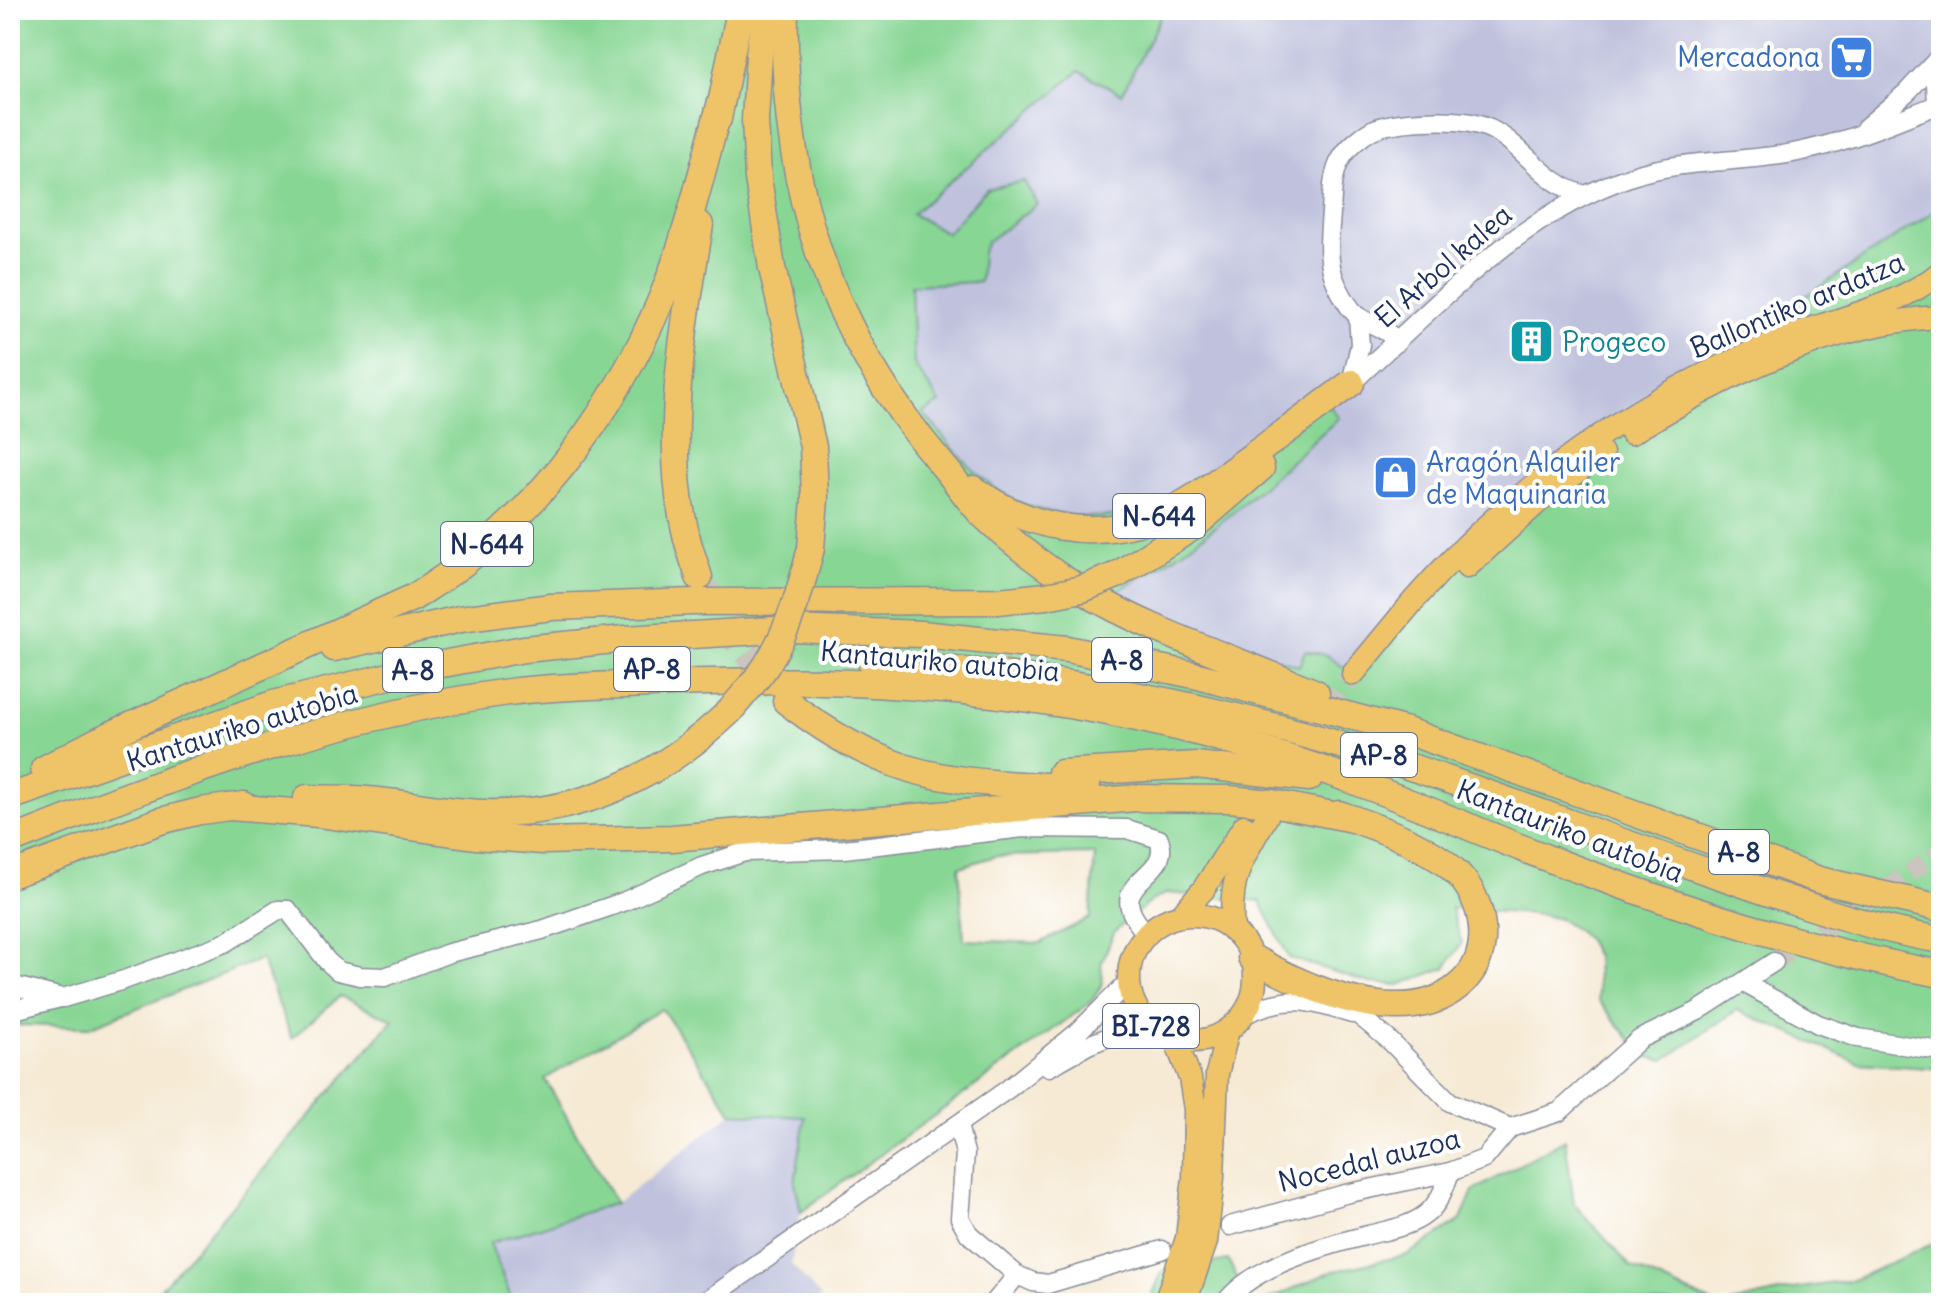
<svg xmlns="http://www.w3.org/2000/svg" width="1951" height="1313" font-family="Delius,sans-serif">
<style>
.industrial{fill:#c0c2dd}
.green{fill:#88d694;stroke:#528279;stroke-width:2;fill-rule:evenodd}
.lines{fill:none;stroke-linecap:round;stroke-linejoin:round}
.minor-tunnel{stroke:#cac5bd;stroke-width:18;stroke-dasharray:18 9;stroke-linecap:butt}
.major-tunnel{stroke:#cac5bd;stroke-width:22;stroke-dasharray:22 11;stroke-linecap:butt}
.highway-tunnel{stroke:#cac5bd;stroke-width:26;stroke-dasharray:26 13;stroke-linecap:butt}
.minor-casing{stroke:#888c9a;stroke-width:21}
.major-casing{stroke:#888c9a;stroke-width:25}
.highway-casing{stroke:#888c9a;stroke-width:29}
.minor{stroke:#fff;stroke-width:18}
.major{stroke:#efc469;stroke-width:22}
.highway{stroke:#efc469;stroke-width:26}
.highway-bridge-casing{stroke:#888c9a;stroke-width:29;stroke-linecap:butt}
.highway-bridge{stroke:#efc469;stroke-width:26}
.labels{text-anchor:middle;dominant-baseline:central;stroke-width:8;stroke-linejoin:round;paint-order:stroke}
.shield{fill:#fff;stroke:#5f6d8e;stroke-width:2}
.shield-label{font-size:26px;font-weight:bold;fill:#1b2f5e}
.shop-label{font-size:28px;fill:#366cbe;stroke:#fff;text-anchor:end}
.street-label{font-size:28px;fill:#1b2f5e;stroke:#fff}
.culture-label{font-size:28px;fill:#0d838f;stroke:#fff;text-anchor:start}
</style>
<rect width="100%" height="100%" fill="#fff"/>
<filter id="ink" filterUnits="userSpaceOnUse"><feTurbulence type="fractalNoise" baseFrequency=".0125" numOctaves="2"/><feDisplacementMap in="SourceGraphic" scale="16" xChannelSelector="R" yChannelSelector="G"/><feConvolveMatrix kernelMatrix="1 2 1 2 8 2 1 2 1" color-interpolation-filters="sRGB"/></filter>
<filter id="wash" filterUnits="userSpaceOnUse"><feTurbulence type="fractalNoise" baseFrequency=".006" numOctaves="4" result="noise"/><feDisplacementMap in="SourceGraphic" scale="32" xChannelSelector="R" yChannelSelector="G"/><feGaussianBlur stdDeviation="1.8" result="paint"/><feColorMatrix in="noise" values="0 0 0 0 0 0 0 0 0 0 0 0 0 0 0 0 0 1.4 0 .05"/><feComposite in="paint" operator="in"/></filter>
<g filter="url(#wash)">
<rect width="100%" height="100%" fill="#f6ead5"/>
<g class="industrial">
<polygon points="1164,10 1941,10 1941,207 1690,372 1345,668 1326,655 1305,651 1299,666 1214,638 1113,592 1144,578 1185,551 1339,418 1230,457 1164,501 1125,513 1101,517 1062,516 1025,503 990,485 955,450 922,413 939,403 914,364 911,285 980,281 982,252 987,241 1001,229 986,190 947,233 911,215 1079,71 1123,94"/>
<polygon points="732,1113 806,1116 795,1183 801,1212 791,1264 821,1297 813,1303 513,1303 490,1243 616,1203"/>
</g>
<g class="green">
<path d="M 10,10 L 1164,10 L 1122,94 L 1079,71 L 912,214 L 947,233 L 986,189 L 1024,181 L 1037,204 L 987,242 L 982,252 L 980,282 L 911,285 L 914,364 L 940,403 L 923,413 C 944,437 964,464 990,484 C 1037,521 1110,527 1164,501 C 1178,494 1191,483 1205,474 C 1244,448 1281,420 1319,393 L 1339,418 C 1268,481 1200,550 1114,592 L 1213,638 L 1299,666 L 1305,651 L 1326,655 L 1345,668 L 1390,617 L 1690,372 L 1941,207 L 1941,1069 L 1859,1063 L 1737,1010 L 1664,1060 L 1644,1056 L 1598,1000 L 1596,956 L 1586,938 L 1573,928 L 1559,919 L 1544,915 L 1451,908 L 1462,943 L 1445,968 L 1399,985 L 1370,983 L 1289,958 L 1260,901 L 1167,893 L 1151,901 L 1114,932 L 1101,964 L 1103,984 L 1091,1002 L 801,1212 L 795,1183 L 805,1117 L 732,1113 L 662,1009 L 545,1079 L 616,1203 L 490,1243 L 513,1303 L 148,1303 L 393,1020 L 340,996 L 292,1038 L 261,959 L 89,1027 L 21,1025 L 10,1027 ZM 1095,854 L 1090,918 L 1040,943 L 964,940 L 959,867 L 996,856 Z"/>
<polygon points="1565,1139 1574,1204 1631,1267 1713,1303 1261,1303 1330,1272 1407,1255 1461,1220 1473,1191"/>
<polygon points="1941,1240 1941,1303 1731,1303 1788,1290 1853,1280"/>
<polygon points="1228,1260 1250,1303 1149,1303 1162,1272"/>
</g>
</g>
<g filter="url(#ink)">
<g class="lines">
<polyline class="minor-tunnel" points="1774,962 1941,852"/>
<polyline class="major-tunnel" points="1249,818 1353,674"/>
<polyline class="highway-tunnel" points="705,587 735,639 776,689"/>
<defs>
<g id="minor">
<polyline points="1937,105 1935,62 1938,58"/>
<polyline points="1865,128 1907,92 1935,62 1941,63"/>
<path d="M 1397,342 C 1385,326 1370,326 1357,315 C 1348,308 1342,295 1337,285 C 1326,262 1329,237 1331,213 C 1332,196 1332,174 1341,159 C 1347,148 1361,136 1372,130 C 1394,120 1451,118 1475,124 C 1520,133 1538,185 1586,195"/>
<path d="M 1351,383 C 1438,305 1517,215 1632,176 C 1684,159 1740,163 1793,153 C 1843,144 1890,123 1937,105 L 1941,106"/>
<polyline points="1351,383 1360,345 1358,316"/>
<polyline points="1744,983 1818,1024 1858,1038 1941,1051"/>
<path d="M 10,985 L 63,998 L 124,980 L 225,943 L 278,910 L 288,910 L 327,961 L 338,971 L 360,976 L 385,977 L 449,953 L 542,930 L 623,902 L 702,866 L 745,852 L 844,849 L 1023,828 L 1127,829 L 1159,839 C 1175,880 1095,879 1147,934"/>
<polyline points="1339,999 1389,1040 1450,1102 1510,1128 1559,1112 1640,1039 1698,1011 1774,962"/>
<polyline points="10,1011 60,998"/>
<path d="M 1243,1015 C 1288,994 1306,1000 1352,1014"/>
<polyline points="1049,1067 1088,1045 1146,1022"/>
<polyline points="958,1125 965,1153 960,1218 969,1234 1017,1275 1033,1282 1048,1284 1162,1250"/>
<polyline points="1230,1226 1345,1194 1450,1172 1484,1159 1510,1128"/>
<polyline points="703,1303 1008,1089 1078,1032 1129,981"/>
<polyline points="994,1303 1017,1275"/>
<path d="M 1225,1303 C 1252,1266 1324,1246 1368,1235 C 1387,1230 1410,1227 1426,1214 C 1439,1204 1445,1187 1450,1172"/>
</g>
<g id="major">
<path d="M 1631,433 C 1721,378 1833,321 1941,317"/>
<polyline points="1467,567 1538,502 1602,453"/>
<path d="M 1353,674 C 1374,649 1394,624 1415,599 C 1501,502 1606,420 1724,365 C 1749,353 1776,341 1802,332 C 1850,315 1902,304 1941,272"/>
<circle cx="1192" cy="978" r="63"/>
<polyline points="1180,916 1203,890 1244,826"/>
<path d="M 1233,930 C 1228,879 1242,859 1267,816"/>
<polyline points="1165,1303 1187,1238 1194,1177 1195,1109 1190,1078 1175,1039"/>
<polyline points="1185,1303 1206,1242 1213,1178 1217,1074 1228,1030"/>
</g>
<g id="highway">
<polyline points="765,10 759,54 755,120 758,178 772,268 813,447 815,499 811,548"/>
<path d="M 785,10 C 781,188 828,331 944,467 C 957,482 968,500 982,514 C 1010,541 1045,568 1078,588 C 1152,633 1236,659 1316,693"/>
<polyline points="718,119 740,10"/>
<path d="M 973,489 C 1026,527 1090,541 1153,518 C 1189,505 1221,478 1252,456 C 1285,432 1318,408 1351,383"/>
<polyline points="1117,575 1193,527 1261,468"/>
<path d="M 699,577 C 694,561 688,546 685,530 C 663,438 685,317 700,225"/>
<polyline points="334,648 460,619 551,607 694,602 998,601 1046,596"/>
<path d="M 872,665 C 1077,672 1276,718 1469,787 C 1555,817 1640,849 1726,878 C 1796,902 1867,928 1941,940"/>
<path d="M 786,701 C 823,730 865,755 910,769 C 960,784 1035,787 1087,786"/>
<path d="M 44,769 L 97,741 L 414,597 C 528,528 613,417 663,295 C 688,234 703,166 721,102"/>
<polyline points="1061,773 1196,765 1309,778"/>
<polyline points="10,797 273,704 431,666 524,649 625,639 792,629 921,634 1067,649 1194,675 1404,730 1819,880 1941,908"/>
<path d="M 307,798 C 327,799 348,798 368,800 C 407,803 445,812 483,813 C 581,816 661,777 730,711"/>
<polyline points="230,807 318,814 475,836 543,841 672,838 1136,798 1229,799 1272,803 1353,819"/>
<path d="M 10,841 C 171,777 336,715 509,692 C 555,686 603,686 650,684 C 860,674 1062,689 1265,751 C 1360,779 1454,822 1547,858 C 1676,907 1805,949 1941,974"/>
<polyline points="10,875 160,821 200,811 244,805"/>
<path d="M 1251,957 C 1303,987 1402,1032 1457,987 C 1472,975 1480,961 1482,941 C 1484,917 1475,892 1458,874 C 1427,844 1379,828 1339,814"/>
</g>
</defs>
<use href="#minor" class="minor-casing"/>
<use href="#major" class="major-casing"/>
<use href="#highway" class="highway-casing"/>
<use href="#minor" class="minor"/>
<use href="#major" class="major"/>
<use href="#highway" class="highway"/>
<defs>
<g id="highway-bridge">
<polyline points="1046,596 1082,589 1117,575"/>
<path d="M 730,711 C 742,696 755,682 766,666 C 789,630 801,589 811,548"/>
</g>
</defs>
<use href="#highway-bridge" class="highway-bridge-casing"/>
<use href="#highway-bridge" class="highway-bridge"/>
</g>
</g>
<defs>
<symbol id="supermarket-square" viewBox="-11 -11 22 22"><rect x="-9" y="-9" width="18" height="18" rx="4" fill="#3f7fe0" stroke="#fff"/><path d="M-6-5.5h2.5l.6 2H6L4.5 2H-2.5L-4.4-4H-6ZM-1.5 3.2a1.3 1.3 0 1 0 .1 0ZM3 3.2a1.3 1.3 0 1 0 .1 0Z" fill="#fff"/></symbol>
<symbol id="building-square" viewBox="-11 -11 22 22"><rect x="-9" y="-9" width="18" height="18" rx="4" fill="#0f9aa8" stroke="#fff"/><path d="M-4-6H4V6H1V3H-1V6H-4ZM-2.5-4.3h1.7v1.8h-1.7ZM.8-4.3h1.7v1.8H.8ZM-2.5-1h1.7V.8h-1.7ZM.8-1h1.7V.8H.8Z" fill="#fff"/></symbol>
<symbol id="shop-square" viewBox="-11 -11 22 22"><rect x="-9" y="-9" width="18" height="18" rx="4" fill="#3f7fe0" stroke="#fff"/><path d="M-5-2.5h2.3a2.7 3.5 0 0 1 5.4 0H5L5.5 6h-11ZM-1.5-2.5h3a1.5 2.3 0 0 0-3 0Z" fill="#fff"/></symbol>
</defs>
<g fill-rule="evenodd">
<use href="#supermarket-square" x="1826" y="32" width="51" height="51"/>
<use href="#building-square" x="1506" y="316" width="51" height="51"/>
<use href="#shop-square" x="1370" y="452" width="51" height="51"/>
</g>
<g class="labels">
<g class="shield">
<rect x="1113" y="494" width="92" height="44" rx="6"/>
<rect x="441" y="522" width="92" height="44" rx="6"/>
<rect x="1092" y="638" width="60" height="44" rx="6"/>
<rect x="614" y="647" width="76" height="44" rx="6"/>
<rect x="383" y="648" width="60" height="44" rx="6"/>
<rect x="1341" y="733" width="76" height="44" rx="6"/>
<rect x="1709" y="830" width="60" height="44" rx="6"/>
<rect x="1103" y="1004" width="96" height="44" rx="6"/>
</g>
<g class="shield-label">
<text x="1159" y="516">N-644</text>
<text x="487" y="544">N-644</text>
<text x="1122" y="660">A-8</text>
<text x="652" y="669">AP-8</text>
<text x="413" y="670">A-8</text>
<text x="1379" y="755">AP-8</text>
<text x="1739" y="852">A-8</text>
<text x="1151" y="1026">BI-728</text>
</g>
<g class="shop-label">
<text x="1820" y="57">Mercadona</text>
<text x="1426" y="462" text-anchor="start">Aragón Alquiler<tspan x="1426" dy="32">de Maquinaria</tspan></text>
</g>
<g class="street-label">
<text transform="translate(1443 266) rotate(-41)">El Arbol kalea</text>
<text transform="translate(1797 305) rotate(-23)">Ballontiko ardatza</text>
<text transform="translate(940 661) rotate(5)">Kantauriko autobia</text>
<text transform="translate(242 727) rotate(-17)">Kantauriko autobia</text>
<text transform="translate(1570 831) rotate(21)">Kantauriko autobia</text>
<text transform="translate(1369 1160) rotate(-14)">Nocedal auzoa</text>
</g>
<g class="culture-label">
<text x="1562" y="342">Progeco</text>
</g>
</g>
<rect width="1951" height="1313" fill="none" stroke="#fff" stroke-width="40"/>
</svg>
